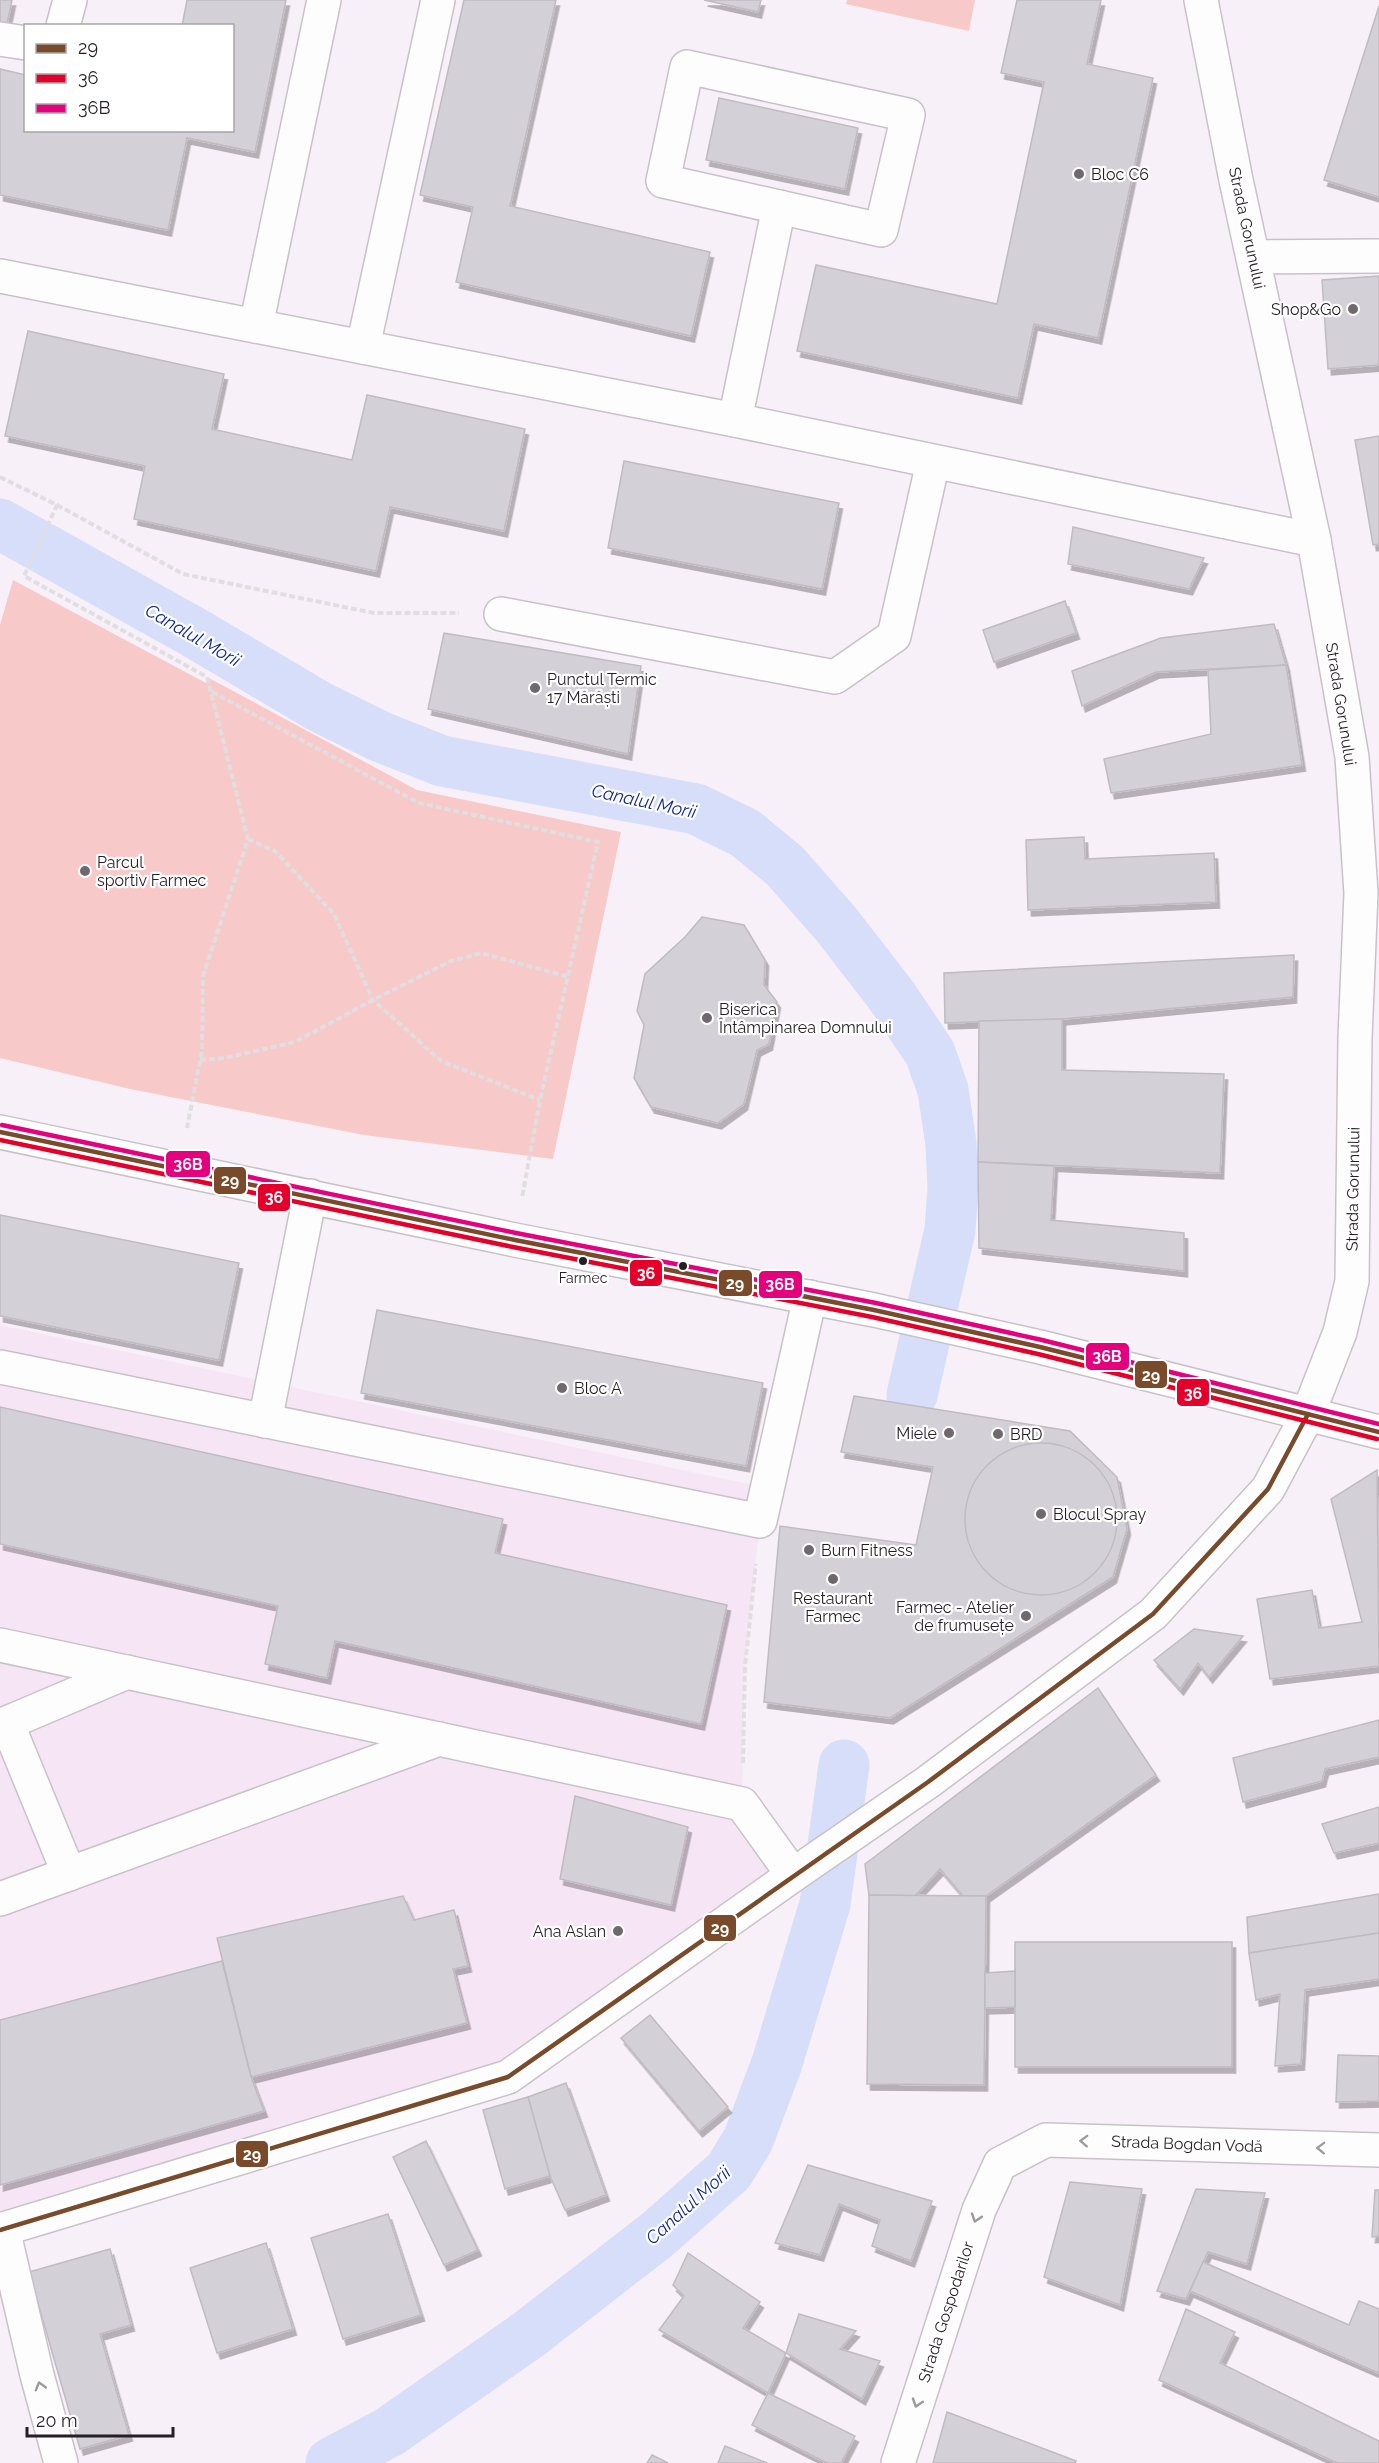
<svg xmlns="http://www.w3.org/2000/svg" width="1379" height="2463" font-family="Raleway,sans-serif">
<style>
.built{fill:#f6e6f5}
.green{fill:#f7cac9}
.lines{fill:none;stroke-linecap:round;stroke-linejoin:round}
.canal{stroke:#d6def9;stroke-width:51}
.building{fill:#d4d0d7;stroke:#c0bbc2;stroke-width:1.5;filter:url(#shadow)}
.minor-casing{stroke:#c8c2c8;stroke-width:36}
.major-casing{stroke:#c8c2c8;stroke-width:36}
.path{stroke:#e0dee0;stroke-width:4;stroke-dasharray:6 3;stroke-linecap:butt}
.minor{stroke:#fefdfe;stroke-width:33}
.major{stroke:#fefdfe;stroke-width:33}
.bus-1-casing{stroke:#fff;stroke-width:9}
.bus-2-casing{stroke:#fff;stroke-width:9}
.bus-3-casing{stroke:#fff;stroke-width:9}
.bus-1{stroke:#7a4b2a;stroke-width:4.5}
.bus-2{stroke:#e4002b;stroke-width:4.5}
.bus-3{stroke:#e5007d;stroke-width:4.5}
.oneway{stroke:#9c999c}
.poi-dot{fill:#6f686f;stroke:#fff;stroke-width:2}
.bus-dot{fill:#251f25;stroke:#fff;stroke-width:2}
.labels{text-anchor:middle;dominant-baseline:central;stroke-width:4.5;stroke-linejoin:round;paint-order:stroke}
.bus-label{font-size:14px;fill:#251f25;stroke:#fff}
.poi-label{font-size:16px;fill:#251f25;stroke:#fff;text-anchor:start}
.street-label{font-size:16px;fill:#251f25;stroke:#fff}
.water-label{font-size:18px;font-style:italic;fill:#162b8a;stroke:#fff}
.line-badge{stroke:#fff;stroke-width:2}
.badge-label{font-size:16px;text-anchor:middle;font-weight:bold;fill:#fff}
</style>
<defs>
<filter id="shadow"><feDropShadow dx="3.5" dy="6" stdDeviation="0" flood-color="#0004"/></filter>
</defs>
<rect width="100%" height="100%" fill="#f8f0f8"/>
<polygon class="built" points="0,1325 767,1488 760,1521 745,1666 742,1804 793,1875 508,2077 0,2230"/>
<g class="green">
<polygon points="847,0 975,0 969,31 846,4"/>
<polygon points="13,580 206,683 207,677 417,790 621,832 553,1159 364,1135 130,1089 0,1058 0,625"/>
</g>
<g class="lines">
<g class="canal">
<polyline points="0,524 195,633 320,707 381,737 442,761 696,809 745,833 785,866 836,924 891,995 930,1053 943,1090 951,1144 953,1188 950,1230 912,1395"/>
<polyline points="331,2463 389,2432 528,2335 658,2234 729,2171 748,2140 777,2063 825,1904 844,1765"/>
</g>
</g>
<g class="building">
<polygon points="0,0 12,0 7,24 0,22"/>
<polygon points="187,0 286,0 255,152 187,138 168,230 0,195 0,69 26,75 26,130 232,130 232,26 182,26"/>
<polygon points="464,0 556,0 510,206 710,252 691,336 456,282 473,207 420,195"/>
<polygon points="704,0 761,0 758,12"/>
<polygon points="1017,0 1101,0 1087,64 1153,78 1098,338 1034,324 1018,398 797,351 816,265 997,304 1044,82 1001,73"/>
<polygon points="1379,6 1379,197 1324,180"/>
<polygon points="719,98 858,128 845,189 706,160"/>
<polygon points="1379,276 1379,365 1328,369 1322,280"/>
<polygon points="28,331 224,374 212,429 352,460 367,395 525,429 504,531 390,507 376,571 134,519 145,466 5,436"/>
<polygon points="1379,436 1379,544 1373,545 1355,440"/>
<polygon points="624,461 839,503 822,589 608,548"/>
<polygon points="1073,527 1204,558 1189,589 1068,564"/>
<polygon points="1065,601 1076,633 994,662 983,630"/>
<polygon points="1274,624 1286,665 1156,672 1082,706 1072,671 1161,638"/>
<polygon points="444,633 641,666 628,754 428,709"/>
<polygon points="1286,665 1302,765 1111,793 1104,759 1211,734 1208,670"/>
<polygon points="1084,837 1085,859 1214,853 1216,902 1028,910 1026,840"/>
<polygon points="702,917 744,925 765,960 764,985 777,1002 769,1044 757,1050 744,1104 718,1123 651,1107 634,1078 644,1025 637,1011 645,974 685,937"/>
<polygon points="1294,955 1293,997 1062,1019 945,1023 944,973"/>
<polygon points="1062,1019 1062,1070 1224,1074 1220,1173 978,1162 979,1021"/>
<polygon points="978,1162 1054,1166 1051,1220 1184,1233 1184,1271 979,1248"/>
<polygon points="0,1215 239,1263 219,1360 0,1316"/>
<polygon points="377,1310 763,1383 746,1466 361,1393"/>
<polygon points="854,1396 1070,1431 1117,1477 1127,1529 1113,1577 890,1718 764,1702 780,1526 916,1545 933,1467 841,1452"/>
<polygon points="0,1407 503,1519 495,1553 727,1605 701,1724 335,1641 327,1678 265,1664 278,1606 0,1544"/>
<circle cx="1041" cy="1519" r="76"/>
<polygon points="1377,1470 1379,1666 1270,1679 1257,1599 1312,1590 1319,1628 1362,1622 1331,1499"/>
<polygon points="1194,1629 1243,1636 1209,1677 1198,1663 1180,1689 1154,1660"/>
<polygon points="1098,1688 1156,1775 986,1896 963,1896 940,1869 915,1896 869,1895 865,1864"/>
<polygon points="1379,1720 1379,1757 1325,1769 1322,1781 1243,1802 1233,1758"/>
<polygon points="575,1796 688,1827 671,1905 560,1879"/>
<polygon points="1379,1807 1379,1843 1334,1853 1322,1824"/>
<polygon points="1379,1894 1379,1933 1249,1953 1247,1917"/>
<polygon points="869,1895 986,1896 984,2085 867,2084"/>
<polygon points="403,1896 414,1920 454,1910 468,1966 453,1969 467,2023 251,2077 217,1938"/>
<polygon points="1379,1933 1379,1979 1305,1990 1301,2064 1275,2066 1280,1994 1256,2000 1249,1953"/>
<rect x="1015" y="1942" width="217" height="125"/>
<polygon points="222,1961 251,2077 264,2111 0,2185 0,2020"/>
<polygon points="1015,1971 1015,2007 985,2008 985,1973"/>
<polygon points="650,2015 728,2107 699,2131 621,2038"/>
<polygon points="1338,2055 1379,2056 1379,2101 1336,2102"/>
<polygon points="566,2083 606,2195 565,2210 550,2176 528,2097"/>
<polygon points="528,2097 550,2176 505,2189 483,2110"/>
<polygon points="426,2141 478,2250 444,2265 393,2157"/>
<polygon points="808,2165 932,2201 911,2261 872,2246 880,2220 839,2204 820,2255 775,2243"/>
<polygon points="1070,2182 1142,2189 1120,2305 1044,2277"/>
<polygon points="1196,2189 1265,2193 1247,2264 1208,2252 1186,2299 1157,2291"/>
<polygon points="1375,2190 1379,2190 1379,2236 1372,2237"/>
<polygon points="388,2214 421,2315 343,2339 311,2238"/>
<polygon points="266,2243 293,2329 217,2353 190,2268"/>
<polygon points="110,2249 131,2325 100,2334 129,2435 80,2449 29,2272"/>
<polygon points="688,2253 760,2302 743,2328 786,2353 768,2393 659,2330 684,2296 673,2285"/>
<polygon points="1203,2262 1349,2325 1359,2301 1379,2309 1379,2373 1190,2291"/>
<polygon points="1186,2309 1235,2332 1220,2363 1379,2441 1379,2463 1337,2463 1159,2380"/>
<polygon points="799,2314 856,2331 840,2349 880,2361 862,2399 786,2353"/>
<polygon points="768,2393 855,2436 841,2463 827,2463 752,2425"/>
<polygon points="947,2412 1076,2461 1075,2463 933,2463"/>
<polygon points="725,2446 767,2463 718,2463"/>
<polygon points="652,2455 668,2463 647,2463"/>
</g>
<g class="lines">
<defs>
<g id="minor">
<polyline points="63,26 70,0"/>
<polyline points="0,39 26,43"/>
<polygon points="687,67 908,115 881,230 663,181"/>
<polyline points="1253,257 1379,256"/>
<polyline points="0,276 735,420 1314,540"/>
<polyline points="256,326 324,0"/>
<polyline points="363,347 438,0"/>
<polyline points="735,420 779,207"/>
<polyline points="501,614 835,677 894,636 933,462"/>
<polyline points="0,1367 760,1521 810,1297"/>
<polyline points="265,1421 310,1196"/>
<polyline points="0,1645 742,1804 793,1875"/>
<polyline points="7,1723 69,1874"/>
<polyline points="0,1726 127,1672"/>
<polyline points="0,1899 439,1739"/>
<polyline points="3,2229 37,2375 61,2463"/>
<polyline points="0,2230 508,2077 793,1875 928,1782 1153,1614 1268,1489 1308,1414 1340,1332 1352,1281 1355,1038 1361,893 1352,757 1314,540 1236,180 1201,0"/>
<polyline points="898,2463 979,2210 1000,2164 1046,2140 1379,2150"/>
</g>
<polyline id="major" points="0,1132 515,1240 874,1310 1040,1347 1379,1432"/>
</defs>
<use href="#minor" class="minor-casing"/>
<use href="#major" class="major-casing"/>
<g class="path">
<polyline points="0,477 57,505 24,576 207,677 248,839 203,976 202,1050 187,1128"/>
<polyline points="57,505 183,574 374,613 459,613"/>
<polyline points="212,692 419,803 598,842 540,1100 522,1198"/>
<polyline points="248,839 275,851 334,914 373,1000 441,1061 540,1100"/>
<polyline points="200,1060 225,1058 295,1042 373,1000 451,961 481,953 569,977"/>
<polyline points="743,1763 745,1666 756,1564"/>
</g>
<use href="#minor" class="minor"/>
<use href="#major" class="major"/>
<defs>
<g id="bus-1">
<polyline points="0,1132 515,1240 874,1310 1040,1347 1379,1432"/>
<polyline points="0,2230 508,2077 928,1782 1153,1614 1268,1489 1308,1414"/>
</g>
<polyline id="bus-2" points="0,1140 513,1247 872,1317 1038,1354 1377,1439"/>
<polyline id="bus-3" points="2,1125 516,1233 876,1303 1042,1340 1379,1424"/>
</defs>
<use href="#bus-1" class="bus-1-casing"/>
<use href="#bus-2" class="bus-2-casing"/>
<use href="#bus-3" class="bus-3-casing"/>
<use href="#bus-1" class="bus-1"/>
<use href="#bus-2" class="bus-2"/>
<use href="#bus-3" class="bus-3"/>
</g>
<defs><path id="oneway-chevron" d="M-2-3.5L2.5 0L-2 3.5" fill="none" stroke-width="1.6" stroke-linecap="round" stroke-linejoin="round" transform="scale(1.5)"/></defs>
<g class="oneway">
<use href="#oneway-chevron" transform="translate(1084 2141) rotate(-178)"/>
<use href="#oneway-chevron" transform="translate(1321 2148) rotate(-178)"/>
<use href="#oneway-chevron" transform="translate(976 2218) rotate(108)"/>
<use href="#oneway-chevron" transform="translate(40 2386) rotate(-106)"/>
<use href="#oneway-chevron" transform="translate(917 2403) rotate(108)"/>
</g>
<g class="poi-dot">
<circle cx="1079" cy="174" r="6"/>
<circle cx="1353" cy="309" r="6"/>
<circle cx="535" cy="688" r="6"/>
<circle cx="85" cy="871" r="6"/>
<circle cx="707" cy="1018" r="6"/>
<circle cx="562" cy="1388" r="6"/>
<circle cx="949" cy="1433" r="6"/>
<circle cx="998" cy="1434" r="6"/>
<circle cx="1041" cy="1514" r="6"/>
<circle cx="809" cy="1550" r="6"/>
<circle cx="833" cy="1579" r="6"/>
<circle cx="1026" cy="1616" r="6"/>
<circle cx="618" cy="1931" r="6"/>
</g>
<g class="bus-dot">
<circle cx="583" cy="1261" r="5"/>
<circle cx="683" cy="1266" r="5"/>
</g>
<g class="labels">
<g class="bus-label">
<text x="583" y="1278">Farmec</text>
</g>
<g class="poi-label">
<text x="1091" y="174">Bloc C6</text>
<text x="1341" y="309" text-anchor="end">Shop&amp;Go</text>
<text x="547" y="679">Punctul Termic<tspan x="547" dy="18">17 Mărăști</tspan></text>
<text x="97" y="862">Parcul<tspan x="97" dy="18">sportiv Farmec</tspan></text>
<text x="719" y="1009">Biserica<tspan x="719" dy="18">Întâmpinarea Domnului</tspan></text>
<text x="574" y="1388">Bloc A</text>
<text x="937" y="1433" text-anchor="end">Miele</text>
<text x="1010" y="1434">BRD</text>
<text x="1053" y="1514">Blocul Spray</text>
<text x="821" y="1550">Burn Fitness</text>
<text x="833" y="1598" text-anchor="middle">Restaurant<tspan x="833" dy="18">Farmec</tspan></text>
<text x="1014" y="1607" text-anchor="end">Farmec - Atelier<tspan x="1014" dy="18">de frumusețe</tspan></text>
<text x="606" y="1931" text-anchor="end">Ana Aslan</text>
</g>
<g class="street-label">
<text transform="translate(1247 228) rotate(78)">Strada Gorunului</text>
<text transform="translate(1341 704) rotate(81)">Strada Gorunului</text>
<text transform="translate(1353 1189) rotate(-89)">Strada Gorunului</text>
<text transform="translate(1187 2144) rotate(2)">Strada Bogdan Vodă</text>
<text transform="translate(946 2312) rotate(-72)">Strada Gospodarilor</text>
</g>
<g class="water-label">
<text transform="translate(193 635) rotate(30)">Canalul Morii</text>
<text transform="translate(644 801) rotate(12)">Canalul Morii</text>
<text transform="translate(688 2205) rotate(-42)">Canalul Morii</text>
</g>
</g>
<g class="line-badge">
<rect x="165" y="1150" width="46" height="28" rx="6" fill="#e5007d"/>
<rect x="213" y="1166" width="34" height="29" rx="6" fill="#7a4b2a"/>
<rect x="257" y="1183" width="34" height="29" rx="6" fill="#e4002b"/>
<rect x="629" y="1259" width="34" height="28" rx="6" fill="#e4002b"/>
<rect x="718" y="1269" width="35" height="28" rx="6" fill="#7a4b2a"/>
<rect x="758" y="1270" width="45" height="29" rx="6" fill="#e5007d"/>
<rect x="1085" y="1342" width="45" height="29" rx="6" fill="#e5007d"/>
<rect x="1134" y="1360" width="34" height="29" rx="6" fill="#7a4b2a"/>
<rect x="1176" y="1378" width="34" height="29" rx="6" fill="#e4002b"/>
<rect x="703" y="1914" width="34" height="28" rx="6" fill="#7a4b2a"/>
<rect x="235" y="2140" width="34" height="28" rx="6" fill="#7a4b2a"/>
</g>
<g class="badge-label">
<text x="188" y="1170">36B</text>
<text x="230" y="1186">29</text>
<text x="274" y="1203">36</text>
<text x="646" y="1279">36</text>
<text x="735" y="1289">29</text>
<text x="780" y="1290">36B</text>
<text x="1107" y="1362">36B</text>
<text x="1151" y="1381">29</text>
<text x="1193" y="1399">36</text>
<text x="720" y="1934">29</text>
<text x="252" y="2160">29</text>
</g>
<rect x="24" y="24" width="210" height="108" fill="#ffffff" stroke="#a8a5a8" stroke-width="1.5"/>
<rect x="36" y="44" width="30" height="9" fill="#7a4b2a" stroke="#a8a5a8" stroke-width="1.5"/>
<text x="78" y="54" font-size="18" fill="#251f25">29</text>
<rect x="36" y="74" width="30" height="9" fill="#e4002b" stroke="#a8a5a8" stroke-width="1.5"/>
<text x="78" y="84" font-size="18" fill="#251f25">36</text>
<rect x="36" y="104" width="30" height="9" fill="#e5007d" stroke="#a8a5a8" stroke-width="1.5"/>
<text x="78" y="114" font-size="18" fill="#251f25">36B</text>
<path d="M27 2427v9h146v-9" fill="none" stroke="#251f25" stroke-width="3"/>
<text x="36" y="2427" font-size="18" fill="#251f25" stroke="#ffffff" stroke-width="4.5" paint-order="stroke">20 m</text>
</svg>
